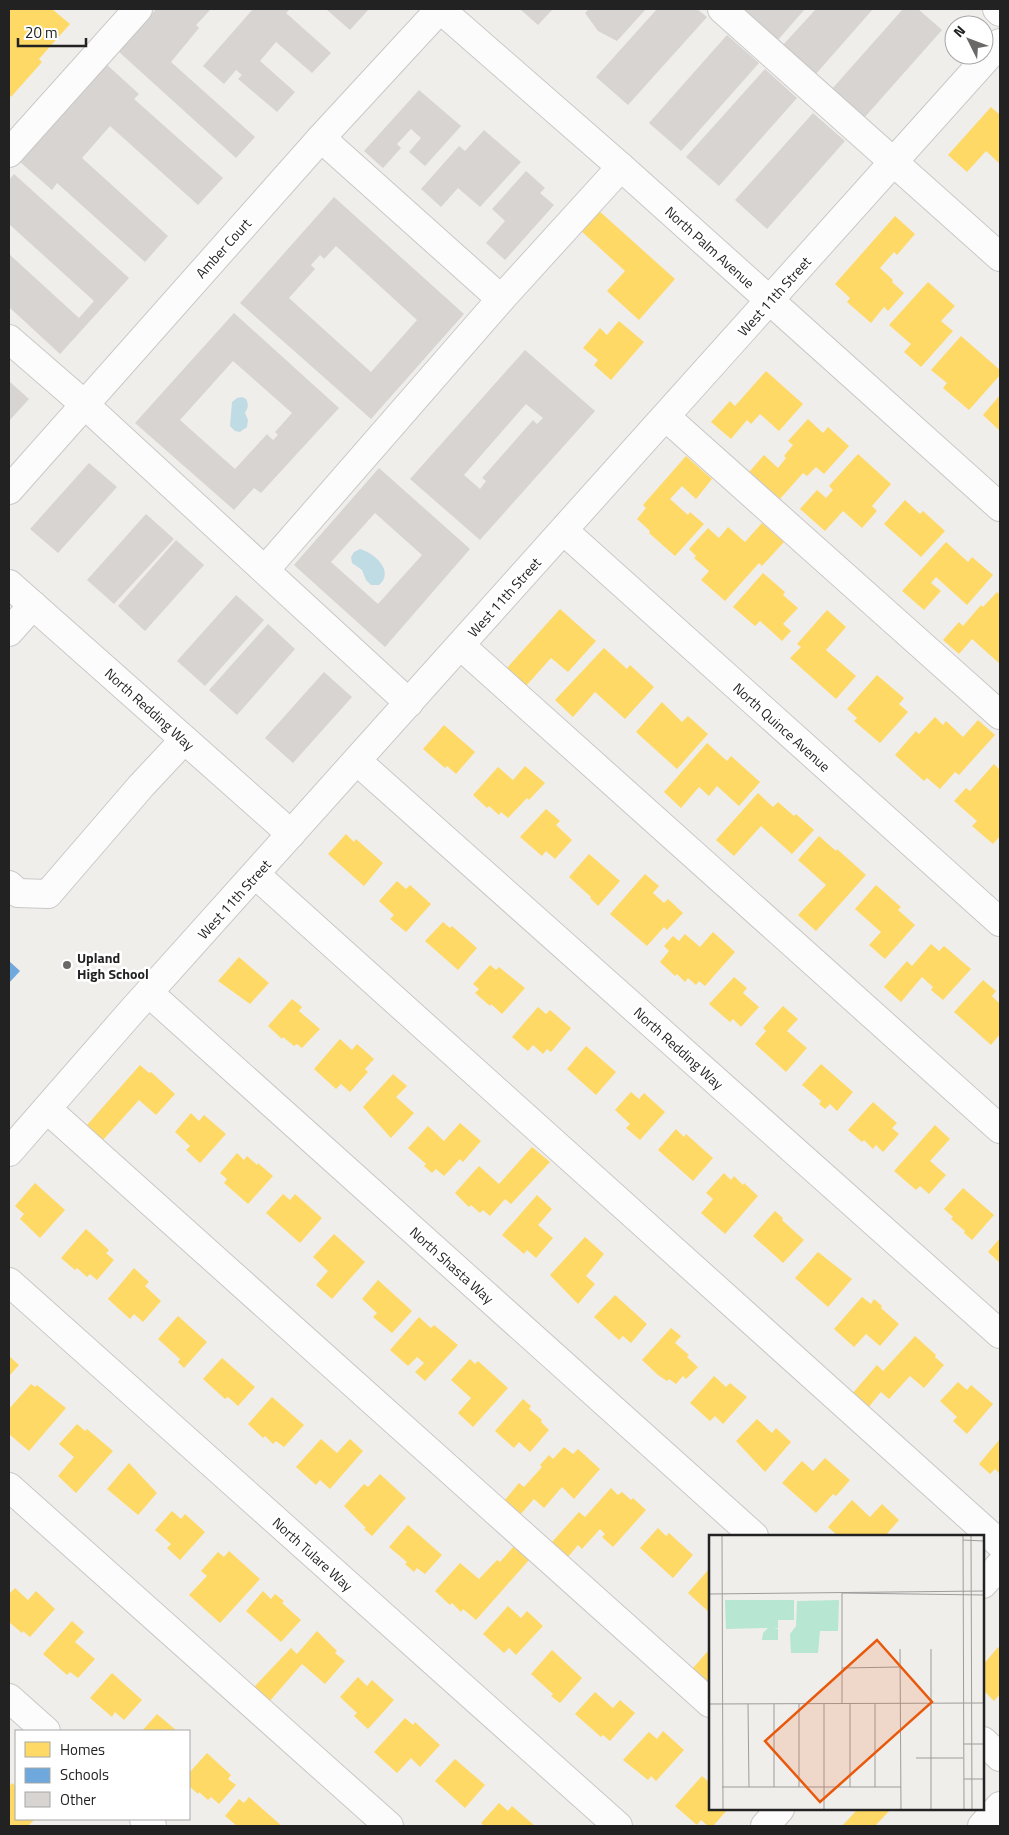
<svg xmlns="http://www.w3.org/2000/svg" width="1009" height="1835" font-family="'Titillium Web',sans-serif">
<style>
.water{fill:#bfdbe3}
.homes{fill:#ffd966}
.schools{fill:#6fa8dc}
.building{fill:#d7d4d2;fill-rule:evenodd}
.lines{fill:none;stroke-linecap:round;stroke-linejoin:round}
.minor-casing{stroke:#c9c8c7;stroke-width:30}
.minor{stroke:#fdfcfc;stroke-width:28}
.poi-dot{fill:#6a6968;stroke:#fff;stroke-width:2}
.labels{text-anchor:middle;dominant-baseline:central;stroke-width:5;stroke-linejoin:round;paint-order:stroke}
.street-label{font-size:14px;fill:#222;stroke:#fff}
.poi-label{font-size:14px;font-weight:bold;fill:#222;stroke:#fff;text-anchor:start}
.inset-road{fill:none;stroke:#9e9c9b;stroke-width:1}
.view{fill:#e8590c;fill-opacity:0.15;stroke:#e8590c;stroke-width:2.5}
.inset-edge{fill:none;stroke:#222;stroke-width:2.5}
</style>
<rect width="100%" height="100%" fill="#f0eeeb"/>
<g class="water">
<path d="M 242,397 L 246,399 C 249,405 248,408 245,413 L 248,420 L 247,427 L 240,432 L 235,431 L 230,426 L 232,402 L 237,398 Z"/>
<path d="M 360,549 C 375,553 395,572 379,585 L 371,585 L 366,580 L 362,570 L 352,563 L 351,557 L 354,552 Z"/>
</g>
<g class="homes">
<polygon points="10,9 52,9 70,24 39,59 42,62 11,97 9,94"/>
<polygon points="991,107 1000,115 1000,164 986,151 967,172 948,155"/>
<polygon points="598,210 675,279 639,320 607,291 625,271 580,230"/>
<polygon points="895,216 915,234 897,255 894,252 880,268 893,280 892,282 904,293 888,311 884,307 871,323 847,302 850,298 835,284"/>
<polygon points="928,282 955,306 941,321 953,331 921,367 904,352 911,344 889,325"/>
<polygon points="619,321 644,342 611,380 594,365 598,360 583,348 600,328 607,335"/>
<polygon points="961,336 1000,370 1000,375 969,410 943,388 947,383 931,370"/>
<polygon points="766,371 803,404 779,431 760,414 751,424 747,420 731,439 711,422 730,401 735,406"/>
<polygon points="1000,395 1000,431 983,415"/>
<polygon points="808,419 823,433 828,427 849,446 824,474 816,467 807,476 803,473 780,499 749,472 764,455 778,468 786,458 784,456 793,445 788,441"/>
<polygon points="858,454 891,484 872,506 877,511 862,528 843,511 825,531 800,509 817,490 826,498 833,490 829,486"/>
<polygon points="686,456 712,479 696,499 682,486 670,499 688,515 690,512 704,524 675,556 649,533 650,531 637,519 646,508 643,505"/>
<polygon points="905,500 920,514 923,511 945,531 921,557 884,524"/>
<polygon points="762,523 784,542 762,566 759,563 725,601 701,580 709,571 694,558 696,556 689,549 708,528 719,538 728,527 745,542"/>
<polygon points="946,542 968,562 972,557 993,575 967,605 936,577 931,583 941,591 924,610 902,591"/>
<polygon points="763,573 785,592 783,595 798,608 783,624 791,631 782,641 760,621 755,626 733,607"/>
<polygon points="997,592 1000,595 1000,664 972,639 959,654 943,640 959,622 963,626 981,605 983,607"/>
<polygon points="560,609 596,641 568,672 551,658 526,686 506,669"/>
<polygon points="827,610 846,627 826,650 856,676 836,699 790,658 801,647 797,644"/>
<polygon points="604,648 627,669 630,665 654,687 625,719 595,692 573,717 555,700"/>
<polygon points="877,675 904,698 899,704 908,712 880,743 854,721 857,718 847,709"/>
<polygon points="662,702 682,722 688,716 708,734 677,769 636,732"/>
<polygon points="935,717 943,725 946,721 963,737 978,720 995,735 959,775 955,772 940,789 927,778 924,781 895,755 916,731 919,734"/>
<polygon points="444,725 475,752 456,774 447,766 445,768 423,749"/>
<polygon points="707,743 727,761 731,756 760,782 739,806 717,786 709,796 699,787 681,808 664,792"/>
<polygon points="994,764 1000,770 1000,836 993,844 972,826 977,821 954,801 966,788 970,791"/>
<polygon points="525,766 545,783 529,800 527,798 508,818 501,812 499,815 489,806 487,808 473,795 498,767 513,780"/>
<polygon points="758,793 773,807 778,802 794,816 796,814 814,830 792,854 761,826 734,856 716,840"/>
<polygon points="546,809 560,821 556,825 572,840 555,859 546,851 542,856 520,837"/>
<polygon points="346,834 354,842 356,839 383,863 364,886 328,854"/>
<polygon points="819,836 836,851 837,849 866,875 816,931 798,915 826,885 798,860"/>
<polygon points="589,854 620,881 598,906 590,898 591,897 569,877"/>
<polygon points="645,874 659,886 653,893 664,903 668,899 683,913 667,930 664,927 647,946 610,914"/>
<polygon points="397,881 406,889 410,885 431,904 406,932 390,919 394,915 379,901"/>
<polygon points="876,885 901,907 898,910 915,925 885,959 869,945 881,932 855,909"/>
<polygon points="443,922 450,928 452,926 477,948 458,970 425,941"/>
<polygon points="713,932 735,952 705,986 699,981 696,985 688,978 685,982 677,974 675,976 660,962 669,951 664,946 673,936 679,941 685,934 700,947"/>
<polygon points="931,944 939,951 944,946 971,969 943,1000 931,990 933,987 922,977 901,1002 884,987 907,961 912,966"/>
<polygon points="239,957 269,983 250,1004 218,981"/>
<polygon points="490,965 496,970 499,967 525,988 502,1014 491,1004 490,1006 475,993 479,989 473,984"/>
<polygon points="734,977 747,988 743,993 759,1007 741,1027 733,1019 730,1022 709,1004"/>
<polygon points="983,980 996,991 992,996 1000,1004 1000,1034 991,1045 954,1012"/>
<polygon points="292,999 302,1007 299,1011 320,1029 302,1048 297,1044 294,1046 283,1037 282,1039 268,1026"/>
<polygon points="783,1006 798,1019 787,1031 807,1048 786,1072 755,1044 766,1031 763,1028"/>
<polygon points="538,1007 546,1014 550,1010 571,1028 551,1052 547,1049 543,1054 533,1045 528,1051 512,1037"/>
<polygon points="340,1039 352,1050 357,1044 374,1059 365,1069 368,1072 350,1092 341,1084 336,1089 314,1069"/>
<polygon points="586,1046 616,1072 596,1095 567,1069"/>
<polygon points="821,1064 853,1092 837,1111 830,1104 825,1109 819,1104 821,1101 802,1085"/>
<polygon points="140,1065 149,1073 151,1072 175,1094 156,1115 139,1100 103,1140 87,1125"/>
<polygon points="393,1074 407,1086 396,1097 414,1113 391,1138 363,1107"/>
<polygon points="631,1092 639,1099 644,1093 665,1112 640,1140 626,1128 630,1124 615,1110"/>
<polygon points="873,1102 897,1123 892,1128 899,1134 883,1152 876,1145 873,1149 864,1140 862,1142 848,1130"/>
<polygon points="191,1113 199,1121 204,1115 226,1134 200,1163 186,1150 190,1146 175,1132"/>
<polygon points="460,1123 481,1141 463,1162 460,1159 444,1176 436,1169 432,1173 424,1166 426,1164 408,1148 428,1126 444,1141"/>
<polygon points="935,1125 950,1139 930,1161 946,1175 929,1194 920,1186 916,1190 894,1171"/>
<polygon points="676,1129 684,1137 686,1134 713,1158 693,1181 658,1150"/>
<polygon points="532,1147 550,1162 511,1204 505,1199 490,1216 483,1210 480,1213 471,1205 469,1207 455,1193 479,1166 499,1184"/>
<polygon points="237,1153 244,1160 247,1156 257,1165 258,1163 273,1176 248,1204 224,1183 227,1179 220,1173"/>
<polygon points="724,1173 731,1180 734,1176 743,1185 744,1183 758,1196 725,1234 701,1213 713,1199 706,1193"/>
<polygon points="35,1183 65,1210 40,1238 20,1219 24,1214 15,1206"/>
<polygon points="963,1188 994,1215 972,1240 964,1233 965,1231 951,1219 953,1217 944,1209"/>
<polygon points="283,1194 290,1200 295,1194 322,1218 300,1243 266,1213"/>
<polygon points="537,1195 552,1209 538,1225 553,1238 536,1258 527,1250 524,1254 502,1235"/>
<polygon points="775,1211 783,1218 782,1220 804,1240 783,1263 753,1236"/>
<polygon points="86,1229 109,1250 106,1253 114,1260 97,1280 90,1274 87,1277 77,1268 75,1270 61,1258"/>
<polygon points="334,1234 365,1262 332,1299 316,1285 328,1271 313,1257"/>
<polygon points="585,1237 604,1254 586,1276 595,1284 578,1304 550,1275"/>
<polygon points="1000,1238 1000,1263 988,1252"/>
<polygon points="818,1252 852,1279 828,1307 795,1278"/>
<polygon points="134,1268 149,1282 145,1286 161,1301 143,1322 134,1314 130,1319 108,1299"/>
<polygon points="378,1280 412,1311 392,1333 373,1317 377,1313 362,1299"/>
<polygon points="615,1295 647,1324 631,1343 623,1336 619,1340 594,1317"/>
<polygon points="862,1297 871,1304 874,1299 882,1306 881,1308 899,1324 880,1346 866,1334 854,1347 834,1329"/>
<polygon points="178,1316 207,1342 184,1368 178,1362 180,1359 158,1339"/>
<polygon points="419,1317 431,1328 434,1325 458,1345 425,1381 415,1372 424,1363 417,1357 408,1366 390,1350"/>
<polygon points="671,1328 681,1336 675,1343 689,1355 687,1357 698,1367 686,1379 683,1376 676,1384 669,1379 667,1381 658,1375 642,1360"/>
<polygon points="915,1336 936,1355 935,1357 944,1365 924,1388 910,1376 889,1399 881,1392 867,1409 852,1394 877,1365 883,1371"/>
<polygon points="9,1356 19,1365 9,1376"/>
<polygon points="222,1358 255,1387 238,1406 228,1397 225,1399 203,1379"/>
<polygon points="470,1359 475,1364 478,1361 508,1388 473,1427 458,1413 471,1398 451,1380"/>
<polygon points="714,1376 726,1387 730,1383 747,1397 723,1424 715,1416 710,1421 690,1403"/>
<polygon points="958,1382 967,1390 971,1385 993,1404 967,1434 953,1421 957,1417 940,1401"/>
<polygon points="31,1384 35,1387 37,1385 66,1408 29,1451 9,1434 9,1409"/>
<polygon points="272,1397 304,1425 284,1447 276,1441 273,1444 265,1436 263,1438 248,1424"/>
<polygon points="523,1399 531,1406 529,1409 542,1420 541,1422 549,1430 530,1452 519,1442 514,1448 495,1431"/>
<polygon points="757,1419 772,1433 776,1428 791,1442 765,1472 736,1441"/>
<polygon points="77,1424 85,1431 87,1429 113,1451 76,1493 58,1476 74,1457 59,1444"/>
<polygon points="321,1439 337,1453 350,1439 363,1451 330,1489 320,1480 316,1485 296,1467"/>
<polygon points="1000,1439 1000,1474 995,1469 990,1474 979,1464"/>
<polygon points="564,1447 573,1454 578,1449 600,1469 574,1499 562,1487 544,1508 534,1499 520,1515 504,1501 519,1483 524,1487 542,1467 540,1465 549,1455 553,1459"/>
<polygon points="825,1458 850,1480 836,1496 833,1494 816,1513 782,1483 802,1461 813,1471"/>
<polygon points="129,1463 157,1493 138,1515 107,1489"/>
<polygon points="380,1474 406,1498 372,1536 364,1529 366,1528 344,1506 364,1484 368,1487"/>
<polygon points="611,1488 618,1495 622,1492 631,1500 633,1498 646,1510 613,1547 602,1537 605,1534 600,1529 582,1549 578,1545 568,1557 552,1542 579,1512 585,1517"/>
<polygon points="852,1500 870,1517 882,1504 899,1520 885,1536 838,1536 828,1527"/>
<polygon points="172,1511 181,1519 185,1514 205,1532 180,1560 167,1548 171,1544 155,1530"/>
<polygon points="408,1525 442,1555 425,1574 417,1568 414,1572 405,1564 407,1562 389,1547"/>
<polygon points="658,1528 666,1536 669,1533 693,1555 673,1578 640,1548"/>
<polygon points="514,1546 529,1560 476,1620 463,1609 461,1612 452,1603 450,1605 435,1591 460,1563 479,1579 497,1560 500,1562"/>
<polygon points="229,1551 260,1579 220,1623 189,1595 207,1576 201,1571 218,1552 224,1557"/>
<polygon points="710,1568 710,1613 688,1593"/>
<polygon points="15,1588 28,1600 36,1591 55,1609 30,1637 23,1631 22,1633 9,1622 9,1594"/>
<polygon points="263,1591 271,1599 275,1594 284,1601 282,1603 301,1620 281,1642 246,1611"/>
<polygon points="508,1606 521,1618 527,1611 543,1626 516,1655 509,1648 504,1653 483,1634"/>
<polygon points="72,1621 84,1632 75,1642 95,1659 78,1678 70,1672 67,1675 43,1654"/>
<polygon points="317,1631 337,1651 335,1653 345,1661 325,1684 302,1664 268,1703 252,1689 291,1648 297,1654"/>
<polygon points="998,1647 1000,1649 1000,1694 994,1701 983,1690 983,1665"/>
<polygon points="552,1650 582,1678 560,1703 551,1696 553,1694 531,1674"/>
<polygon points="710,1650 710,1680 708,1682 693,1668 707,1652 708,1653"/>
<polygon points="112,1673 142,1700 124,1720 115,1712 112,1717 90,1698"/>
<polygon points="358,1677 367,1686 372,1680 394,1700 368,1729 354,1716 357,1713 340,1697"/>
<polygon points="595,1692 613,1708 620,1700 635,1713 610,1741 603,1735 601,1737 575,1714"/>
<polygon points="157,1714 177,1731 142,1731"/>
<polygon points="405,1718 413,1725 415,1722 440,1745 420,1767 411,1758 397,1773 374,1752"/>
<polygon points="663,1731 684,1750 656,1781 651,1776 648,1780 623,1760 649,1732 657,1739"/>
<polygon points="207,1753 231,1775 228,1779 236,1785 219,1804 211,1797 208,1800 199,1792 198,1794 189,1786 189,1773"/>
<polygon points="455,1759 485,1785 465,1808 435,1781"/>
<polygon points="702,1776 710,1783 710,1809 728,1809 713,1826 708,1826 701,1820 697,1825 675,1806"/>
<polygon points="12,1783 16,1786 16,1819 35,1819 28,1826 9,1826 9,1787"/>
<polygon points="249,1797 282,1826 237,1826 225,1816 239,1799 244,1803"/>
<polygon points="499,1803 508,1811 512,1806 535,1826 484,1826 481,1823"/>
<polygon points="853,1809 891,1809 875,1826 842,1826 856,1811"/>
</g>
<polygon class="schools" points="9,961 20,971 9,983"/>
<g class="building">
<polygon points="156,9 211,9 196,25 199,28 171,62 255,137 236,158 118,51"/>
<polygon points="253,9 290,9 286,13 331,53 312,73 276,42 260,61 295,92 277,112 238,79 242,75 236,70 224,84 203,66"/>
<polygon points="326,9 369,9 350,30"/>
<polygon points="520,9 553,9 538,25"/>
<polygon points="589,9 646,9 617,41 598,31 585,13"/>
<polygon points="657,9 697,9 707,17 628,105 596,77"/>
<polygon points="748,9 805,9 777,41 745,12"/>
<polygon points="816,9 873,9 815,75 782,46"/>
<polygon points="903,9 918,9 942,30 864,118 832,89"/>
<polygon points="727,35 759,63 681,151 649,123"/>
<polygon points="106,64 139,94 134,99 223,178 198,205 110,126 82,158 168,236 145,262 57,183 52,190 19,161"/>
<polygon points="765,69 797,98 719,186 686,157"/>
<polygon points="419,90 461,126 425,166 409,152 421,138 411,129 397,144 401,148 383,168 364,151"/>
<polygon points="813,113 845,141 767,229 735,200"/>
<polygon points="484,130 521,162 480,207 458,188 441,207 421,189 459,146 465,151"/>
<polygon points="526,171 545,188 540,193 554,205 505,260 486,243 505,221 492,209"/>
<polygon points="14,174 129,278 60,354 9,307 9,254 79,318 94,301 9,224 9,180"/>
<path d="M 334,197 L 464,314 L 371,419 L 240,303 ZM 336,246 L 417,320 L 371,372 L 289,298 L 315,269 L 311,265 L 320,255 L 324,259 Z"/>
<path d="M 234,313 L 339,408 L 261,493 L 254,488 L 234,510 L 135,423 ZM 233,361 L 292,413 L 275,432 L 278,435 L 273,440 L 267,434 L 235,469 L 180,420 Z"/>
<path d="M 525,350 L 595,411 L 480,540 L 410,479 ZM 526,404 L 543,418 L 537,424 L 533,420 L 482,478 L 486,481 L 480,489 L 464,475 Z"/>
<polygon points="9,381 29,399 9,421"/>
<polygon points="89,463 117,487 58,553 30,529"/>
<path d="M 379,468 L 470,549 L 385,647 L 294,565 ZM 375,513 L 422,555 L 378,604 L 331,562 Z"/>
<polygon points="146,514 174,539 114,604 87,580"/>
<polygon points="176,540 204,565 145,631 118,606"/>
<polygon points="236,595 264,620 205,686 177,661"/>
<polygon points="268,624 295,649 237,715 209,690"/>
<polygon points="324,672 352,697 293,763 265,738"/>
</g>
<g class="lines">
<defs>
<g id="minor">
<polyline points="440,9 621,167 1000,507"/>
<polyline points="722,9 1000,257"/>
<polyline points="997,9 1000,12"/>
<polyline points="321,138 501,299"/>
<polyline points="9,153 138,9"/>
<polyline points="9,339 84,404 409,703"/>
<polyline points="666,417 1000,715"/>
<polyline points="9,490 321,138 440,9"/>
<polyline points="564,531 1000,922"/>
<polyline points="265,570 501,299 621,167"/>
<polyline points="9,584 291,834"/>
<polyline points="9,632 33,605"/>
<polyline points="461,646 1000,1129"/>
<polyline points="357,761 1000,1334"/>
<polyline points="256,875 1000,1544"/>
<polyline points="9,885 18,893 48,894 141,786 184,740"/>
<polyline points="149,993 754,1536"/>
<polyline points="47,1109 710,1703"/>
<polyline points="9,1152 131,1012 1000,43"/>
<polyline points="9,1282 618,1826"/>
<polyline points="9,1487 389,1826"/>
<polyline points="983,1584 1000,1565"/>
<polyline points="9,1698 46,1731"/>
<polyline points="983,1741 1000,1757"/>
<polyline points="144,1819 152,1826"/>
<polyline points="765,1826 780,1809"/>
<polyline points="982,1826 1000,1806"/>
</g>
</defs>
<use href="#minor" class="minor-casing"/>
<use href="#minor" class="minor"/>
</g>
<circle class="poi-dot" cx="67" cy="965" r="5"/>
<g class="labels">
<g class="street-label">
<text transform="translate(710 247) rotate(42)">North Palm Avenue</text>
<text transform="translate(223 248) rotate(-48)">Amber Court</text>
<text transform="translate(774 296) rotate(-48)">West 11th Street</text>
<text transform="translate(504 597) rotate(-48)">West 11th Street</text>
<text transform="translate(150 709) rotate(42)">North Redding Way</text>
<text transform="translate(782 727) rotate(42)">North Quince Avenue</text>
<text transform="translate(234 899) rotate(-48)">West 11th Street</text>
<text transform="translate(679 1048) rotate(42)">North Redding Way</text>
<text transform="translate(452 1265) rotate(42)">North Shasta Way</text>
<text transform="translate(313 1554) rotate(42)">North Tulare Way</text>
</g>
<g class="poi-label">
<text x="77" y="957">Upland<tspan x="77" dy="16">High School</tspan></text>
</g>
</g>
<g transform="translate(709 1535)">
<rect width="275" height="275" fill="#f0eeeb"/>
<path d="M 16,65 L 85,65 L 85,85 L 69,85 L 69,93 L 65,93 L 69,94 L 69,105 L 53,105 L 54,98 L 59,93 L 17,94 ZM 130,65 L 129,96 L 111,96 L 109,118 L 82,118 L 81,99 L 87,91 L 88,66 Z" fill="#b7e6d2"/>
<path class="inset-road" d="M 13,0 L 14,275M 254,0 L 255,275M 262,0 L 263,275M 254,5 L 275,6M 133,58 L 133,169M 133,58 L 275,60M 0,59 L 275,56M 191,114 L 192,275M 222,114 L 222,275M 133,133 L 191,132M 0,169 L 275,168M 39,169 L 40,252M 65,169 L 65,252M 90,169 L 90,252M 115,169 L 115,275M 141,169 L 141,252M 166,169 L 166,252M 255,209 L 275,209M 207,223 L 254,223M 255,244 L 275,244M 13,252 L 192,252"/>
<path class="view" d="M 168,105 L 223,167 L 111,267 L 56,206 Z"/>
<rect width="275" height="275" class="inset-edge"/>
</g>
<rect width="1009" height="1835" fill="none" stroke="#222222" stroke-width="20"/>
<rect x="15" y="1730" width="175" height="90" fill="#ffffff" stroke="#a7a7a7"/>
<rect x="25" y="1742" width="25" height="15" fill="#ffd966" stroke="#a7a7a7"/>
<text x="60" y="1755" font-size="15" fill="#222222">Homes</text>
<rect x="25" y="1768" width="25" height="15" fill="#6fa8dc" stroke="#a7a7a7"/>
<text x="60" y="1780" font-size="15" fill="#222222">Schools</text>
<rect x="25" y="1792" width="25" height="15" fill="#d7d4d2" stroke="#a7a7a7"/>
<text x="60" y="1805" font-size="15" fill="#222222">Other</text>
<g transform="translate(969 40) rotate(312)"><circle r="24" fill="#ffffff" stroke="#a7a7a7"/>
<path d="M0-4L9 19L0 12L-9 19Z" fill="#6a6968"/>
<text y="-8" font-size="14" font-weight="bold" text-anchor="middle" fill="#222222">N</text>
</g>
<path d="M18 38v8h68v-8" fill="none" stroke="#222222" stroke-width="2.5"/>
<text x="25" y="38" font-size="15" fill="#222222" stroke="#ffffff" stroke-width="4" paint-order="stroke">20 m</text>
</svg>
